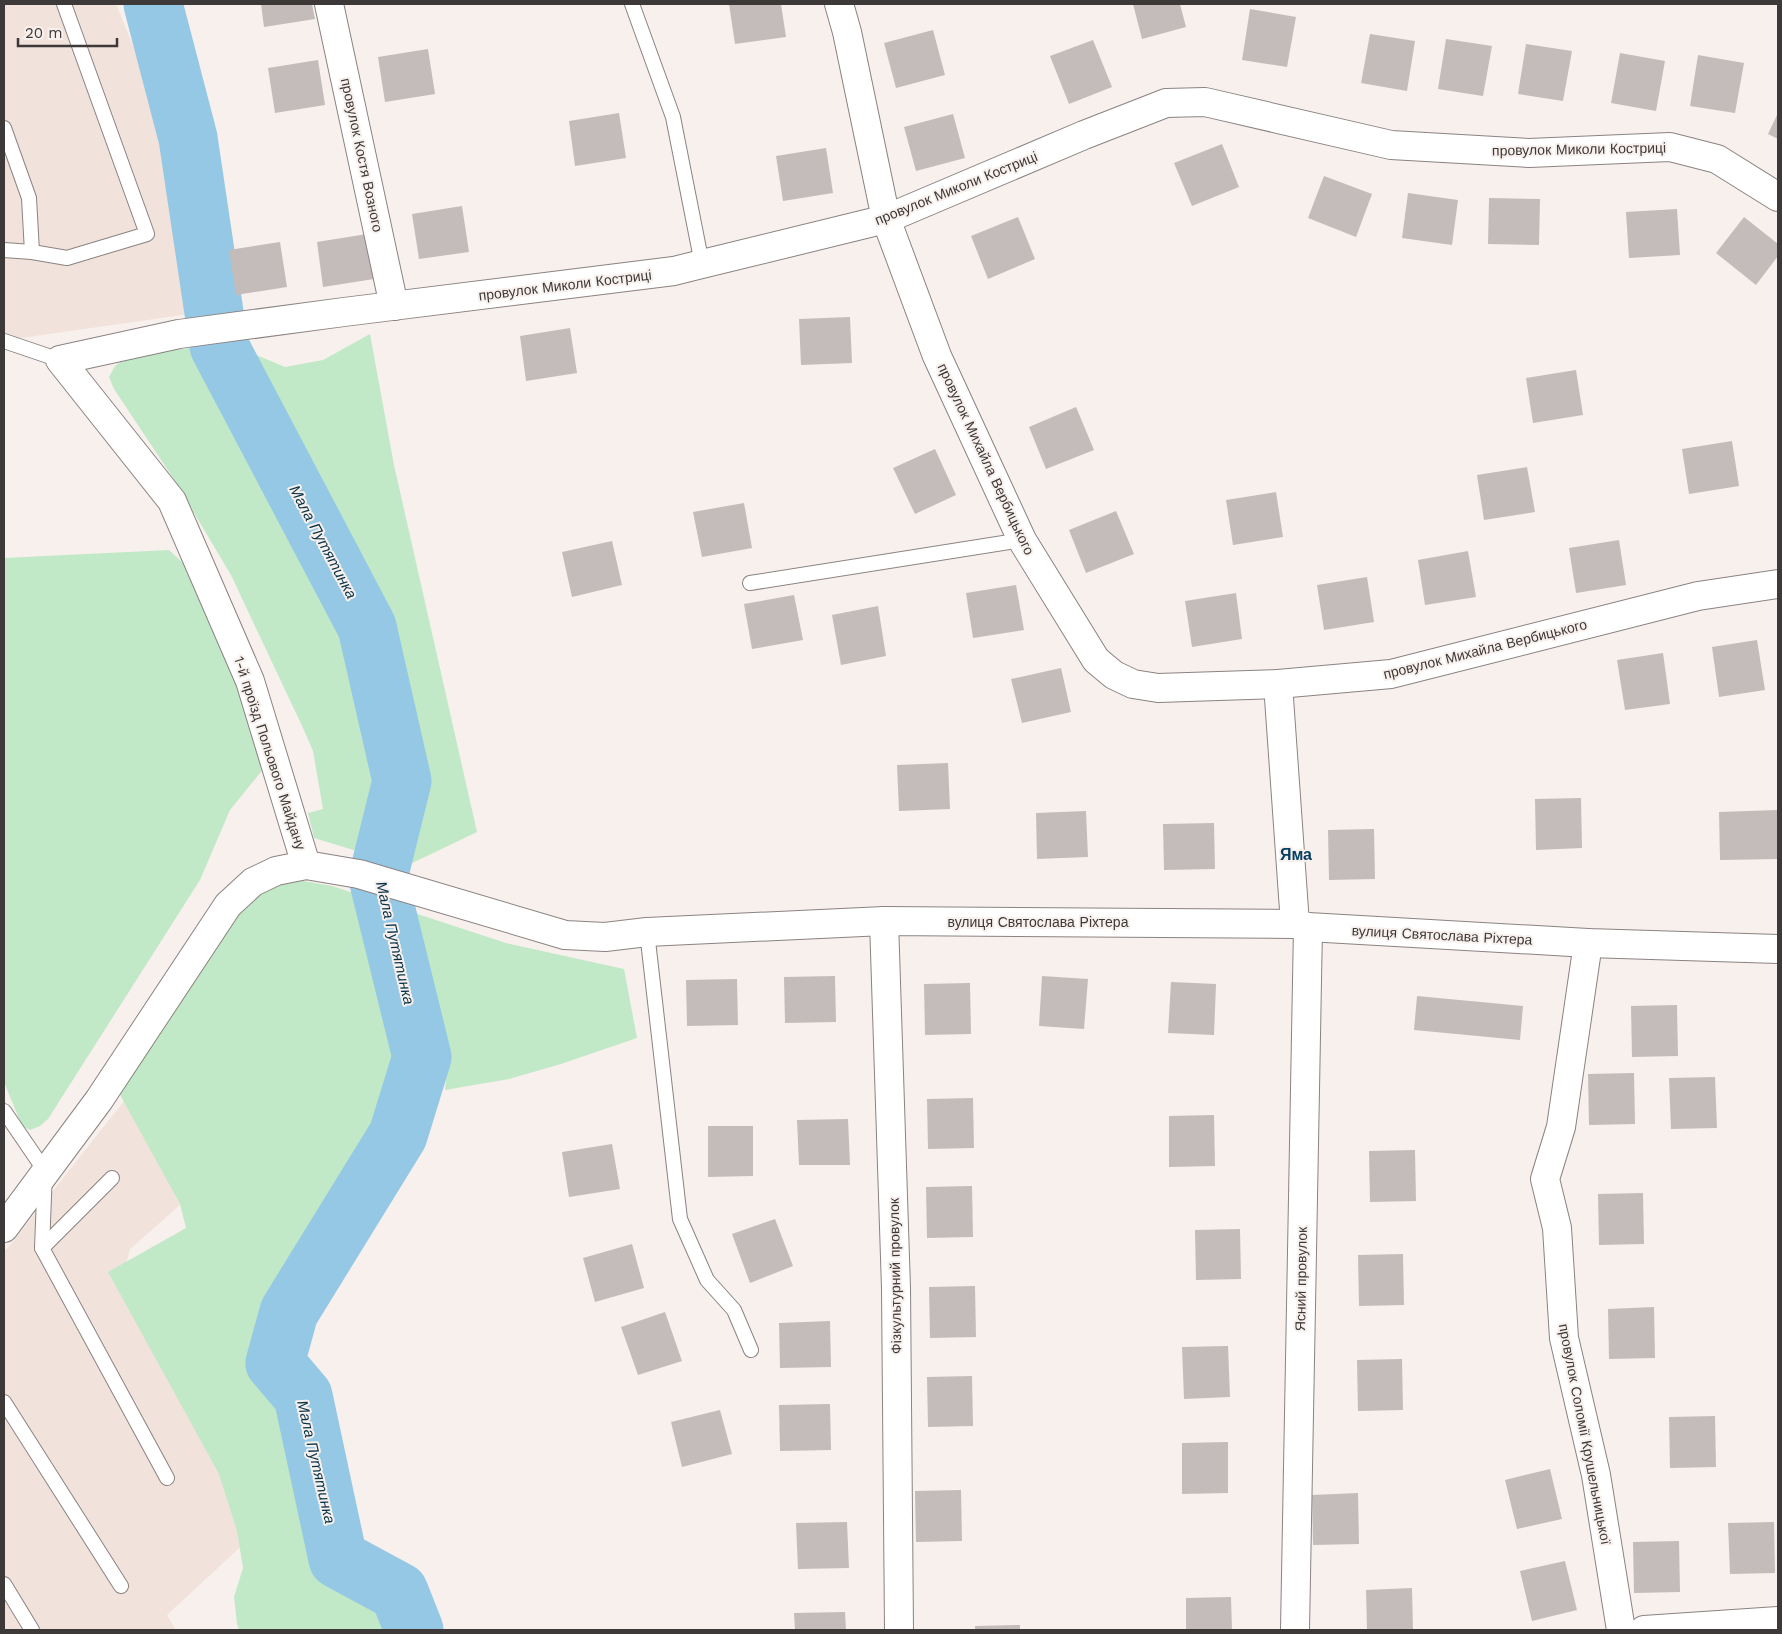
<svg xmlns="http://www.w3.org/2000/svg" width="1782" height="1634" font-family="'Work Sans',sans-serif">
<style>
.built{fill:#f2e2dc}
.green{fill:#c1e9c7}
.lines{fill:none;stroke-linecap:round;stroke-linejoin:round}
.river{stroke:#95c8e5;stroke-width:59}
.building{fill:#c4bcba}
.service-casing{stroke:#8a8381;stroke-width:16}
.minor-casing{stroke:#8a8381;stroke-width:30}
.service{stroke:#fff;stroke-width:14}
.minor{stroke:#fff;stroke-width:28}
.labels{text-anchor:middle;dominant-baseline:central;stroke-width:4;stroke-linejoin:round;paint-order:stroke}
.street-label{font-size:14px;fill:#3c3938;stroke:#f8f0ed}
.water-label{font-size:15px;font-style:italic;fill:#053246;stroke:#f8f0ed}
.quarter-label{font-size:16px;font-weight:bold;fill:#053f60;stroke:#f8f0ed}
</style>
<rect width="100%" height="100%" fill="#f8f0ed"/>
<g class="built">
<polygon points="4,4 116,4 139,60 213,263 211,311 14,339 4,335"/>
<polygon points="128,1096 180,1205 130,1249 124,1273 251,1537 167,1615 176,1630 4,1630 4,1251 7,1249"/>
</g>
<g class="green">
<polygon points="370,334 394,465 477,832 406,866 314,838 308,813 323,809 313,751 303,728 231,575 175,481 114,389 109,377 115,366 126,358 225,342 285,367 323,360"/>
<polygon points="169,550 207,585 273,757 230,810 200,880 48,1119 40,1126 30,1130 22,1126 4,1082 4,558"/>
<polygon points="298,880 332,886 506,943 624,969 637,1038 561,1064 509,1079 445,1090 449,1051 412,1035 397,1094 384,1135 294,1286 261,1331 252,1353 252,1375 260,1386 290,1412 296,1429 316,1521 316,1549 318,1562 329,1574 347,1585 373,1592 384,1602 392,1616 397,1630 239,1630 237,1624 234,1597 243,1568 237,1531 219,1474 108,1272 186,1228 180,1204 108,1073 247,892"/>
</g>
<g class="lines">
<polyline class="river" points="153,4 188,138 219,346 367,627 402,781 378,878 422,1057 398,1135 289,1312 275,1363 303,1396 338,1559 399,1592 414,1630"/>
</g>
<g class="building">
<polygon points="261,4 312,4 315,19 264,27"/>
<polygon points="729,4 781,4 786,37 735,44"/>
<polygon points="1133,4 1180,4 1186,27 1142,39"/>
<polygon points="1250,9 1296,17 1287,67 1242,60"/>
<polygon points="933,30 945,75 896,88 884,43"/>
<polygon points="1370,34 1415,41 1407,91 1361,83"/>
<polygon points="1446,39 1492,46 1483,96 1438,89"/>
<polygon points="1093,40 1112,87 1069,104 1050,56"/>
<polygon points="1526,44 1572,51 1563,101 1518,94"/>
<polygon points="428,49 435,94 385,102 378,57"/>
<polygon points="1620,53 1665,61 1656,111 1611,103"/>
<polygon points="1698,55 1744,63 1735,113 1690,106"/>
<polygon points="318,60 325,105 275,113 268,68"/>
<polygon points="619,113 626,158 575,166 569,121"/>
<polygon points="1778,113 1778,139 1768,134"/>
<polygon points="953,114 965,158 916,171 904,127"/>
<polygon points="1222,144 1239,187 1192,206 1174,163"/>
<polygon points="826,148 833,193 783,201 776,156"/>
<polygon points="1324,176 1372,194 1356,237 1308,218"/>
<polygon points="1408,193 1458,200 1452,245 1402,238"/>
<polygon points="1489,198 1540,199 1539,245 1488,244"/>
<polygon points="462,206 469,252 419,259 412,214"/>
<polygon points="1677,209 1680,255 1629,258 1626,212"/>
<polygon points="1018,217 1035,259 988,279 971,236"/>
<polygon points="1744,217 1778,244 1778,256 1756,285 1716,253"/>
<polygon points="367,234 374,279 323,287 317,242"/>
<polygon points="280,242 287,287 236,295 229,250"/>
<polygon points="850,317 852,363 801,365 799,319"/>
<polygon points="570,328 577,373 526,381 520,336"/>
<polygon points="1576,370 1583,415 1533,423 1526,378"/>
<polygon points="1076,407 1094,450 1046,469 1029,427"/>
<polygon points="1732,441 1739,486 1689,494 1682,449"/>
<polygon points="935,449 956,495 915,514 893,468"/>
<polygon points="1527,467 1535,512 1484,520 1477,475"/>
<polygon points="1276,492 1283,537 1233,545 1226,500"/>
<polygon points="744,503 752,548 702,557 693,512"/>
<polygon points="1116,511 1134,554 1086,573 1069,530"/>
<polygon points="1619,540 1626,585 1576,593 1569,548"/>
<polygon points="612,541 622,585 572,597 562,552"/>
<polygon points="1468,551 1476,597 1425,605 1418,560"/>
<polygon points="1367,577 1374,622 1324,630 1317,585"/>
<polygon points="1016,585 1024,630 973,638 966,593"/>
<polygon points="1236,593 1242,639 1192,647 1185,601"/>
<polygon points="794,595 803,640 752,649 744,604"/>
<polygon points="878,606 886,656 841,665 832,615"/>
<polygon points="1757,640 1765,690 1719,697 1712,647"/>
<polygon points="1663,653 1670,704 1625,710 1617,660"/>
<polygon points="1061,668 1071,712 1022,723 1011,679"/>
<polygon points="948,763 950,809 899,811 897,765"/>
<polygon points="1581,798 1582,848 1536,850 1535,799"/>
<polygon points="1777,810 1778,859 1720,860 1719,812"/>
<polygon points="1086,811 1088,857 1037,859 1036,813"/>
<polygon points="1214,823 1215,869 1164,870 1163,824"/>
<polygon points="1374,829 1375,879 1329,880 1328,830"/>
<polygon points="835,976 836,1022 785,1023 784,977"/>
<polygon points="1042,976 1088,979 1084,1029 1039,1026"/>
<polygon points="737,979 738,1025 687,1026 686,980"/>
<polygon points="1171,982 1216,984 1214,1035 1168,1033"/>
<polygon points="970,983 971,1034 925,1035 924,984"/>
<polygon points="1417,996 1523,1006 1520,1040 1414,1030"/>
<polygon points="1677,1005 1678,1056 1632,1057 1631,1006"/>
<polygon points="1634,1073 1635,1124 1589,1125 1588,1074"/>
<polygon points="1715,1077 1717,1128 1671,1129 1669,1078"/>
<polygon points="973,1098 974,1148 928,1149 927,1099"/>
<polygon points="1214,1115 1215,1166 1169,1167 1169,1116"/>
<polygon points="848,1119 850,1165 799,1165 797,1120"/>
<polygon points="708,1126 753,1126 753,1176 708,1177"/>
<polygon points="612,1144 620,1189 569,1197 562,1152"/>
<polygon points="1415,1150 1416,1201 1370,1202 1369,1151"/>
<polygon points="972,1186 973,1237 927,1238 926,1187"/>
<polygon points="1643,1193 1644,1244 1599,1245 1598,1194"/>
<polygon points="775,1219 793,1266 750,1283 732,1234"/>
<polygon points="1240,1229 1241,1279 1196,1280 1195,1230"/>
<polygon points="632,1244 644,1288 595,1302 583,1258"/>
<polygon points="1403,1254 1404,1305 1359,1306 1358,1255"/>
<polygon points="975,1286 976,1337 930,1338 929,1287"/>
<polygon points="1654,1307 1655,1358 1609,1359 1608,1309"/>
<polygon points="665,1312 682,1361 638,1375 621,1327"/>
<polygon points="830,1321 831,1367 780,1368 779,1323"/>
<polygon points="1228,1346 1230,1397 1184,1399 1182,1347"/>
<polygon points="1402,1359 1403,1410 1358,1411 1357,1360"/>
<polygon points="972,1376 973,1426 928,1427 927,1377"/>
<polygon points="830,1404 831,1450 780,1451 779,1405"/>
<polygon points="720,1410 732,1454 682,1467 671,1422"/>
<polygon points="1715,1416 1716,1467 1670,1468 1669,1417"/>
<polygon points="1228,1442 1228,1493 1182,1494 1182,1443"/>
<polygon points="1550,1469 1562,1519 1517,1529 1505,1480"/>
<polygon points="961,1490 962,1541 916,1542 915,1491"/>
<polygon points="1358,1493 1359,1544 1313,1545 1312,1495"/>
<polygon points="847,1522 849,1568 798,1569 796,1523"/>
<polygon points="1774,1522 1775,1573 1730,1574 1728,1523"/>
<polygon points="1679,1541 1680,1592 1634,1593 1633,1542"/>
<polygon points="1565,1561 1577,1610 1532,1621 1520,1571"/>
<polygon points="1412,1588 1413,1630 1367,1630 1366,1590"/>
<polygon points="1231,1597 1232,1630 1186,1630 1186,1598"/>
<polygon points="845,1612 846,1630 795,1630 794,1613"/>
<polygon points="1020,1625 1020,1630 975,1630 975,1626"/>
</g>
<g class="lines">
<defs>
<g id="service">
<polyline points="632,4 673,117 702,264"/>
<polyline points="4,128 29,198 32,252"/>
<polyline points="4,250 32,252 67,258 147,234 64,4"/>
<polyline points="4,341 60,360"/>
<polyline points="750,583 1022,540"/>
<polyline points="647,932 680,1219 707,1280 734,1310 751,1350"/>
<polyline points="4,1111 45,1171 42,1248 167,1478"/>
<polyline points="42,1248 112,1178"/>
<polyline points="4,1402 121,1586"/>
<polyline points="4,1584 32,1630"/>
</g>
<g id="minor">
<polyline points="329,4 394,306"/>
<polyline points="839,4 847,32 886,219 937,356 1022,540 1096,660 1114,675 1133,684 1158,688 1278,684 1391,674 1698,596 1778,584"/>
<polyline points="1278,684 1295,924"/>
<polyline points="306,865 250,681 172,501 60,360 179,334 344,312 674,271 702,264 886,219 1084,135 1166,103 1205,102 1391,145 1529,153 1670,147 1717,159 1778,197"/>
<polyline points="884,921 896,1288 899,1630"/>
<polyline points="1588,943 1561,1127 1545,1179 1557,1228 1564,1338 1596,1475 1621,1630"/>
<polyline points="4,1228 99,1100 228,905 253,882 276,871 306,865 359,874 565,935 605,937 647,932 884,921 1295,924 1308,927 1588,943 1778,949"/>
<polyline points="1295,1630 1308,927"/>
<polyline points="1644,1630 1778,1621"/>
</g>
</defs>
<use href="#service" class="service-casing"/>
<use href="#minor" class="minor-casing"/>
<use href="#service" class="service"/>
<use href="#minor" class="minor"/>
</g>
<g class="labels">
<g class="street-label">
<text transform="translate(1579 149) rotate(-1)">провулок Миколи Костриці</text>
<text transform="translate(362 155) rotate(78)">провулок Костя Возного</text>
<text transform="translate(956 188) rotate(-22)">провулок Миколи Костриці</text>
<text transform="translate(565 285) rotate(-7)">провулок Миколи Костриці</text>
<text transform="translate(986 459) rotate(65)">провулок Михайла Вербицького</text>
<text transform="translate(1485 649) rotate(-14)">провулок Михайла Вербицького</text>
<text transform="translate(270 753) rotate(72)">1-й проїзд Польового Майдану</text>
<text x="1038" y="922">вулиця Святослава Ріхтера</text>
<text transform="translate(1442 935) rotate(3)">вулиця Святослава Ріхтера</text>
<text transform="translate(895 1276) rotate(-91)">Фізкультурний провулок</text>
<text transform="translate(1301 1279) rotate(-89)">Ясний провулок</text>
<text transform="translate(1585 1434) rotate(79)">провулок Соломії Крушельницької</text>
</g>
<g class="water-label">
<text transform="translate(323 542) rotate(62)">Мала Путятинка</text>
<text transform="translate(395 943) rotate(77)">Мала Путятинка</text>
<text transform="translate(316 1462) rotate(77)">Мала Путятинка</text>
</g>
<g class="quarter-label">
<text x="1296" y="854">Яма</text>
</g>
</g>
<rect width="1782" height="1634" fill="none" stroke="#3c3938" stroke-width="10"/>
<path d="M18 38v8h99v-8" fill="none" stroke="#3c3938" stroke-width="2.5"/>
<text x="25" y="38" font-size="15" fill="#3c3938" stroke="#f8f0ed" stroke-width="4" paint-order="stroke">20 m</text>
</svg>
